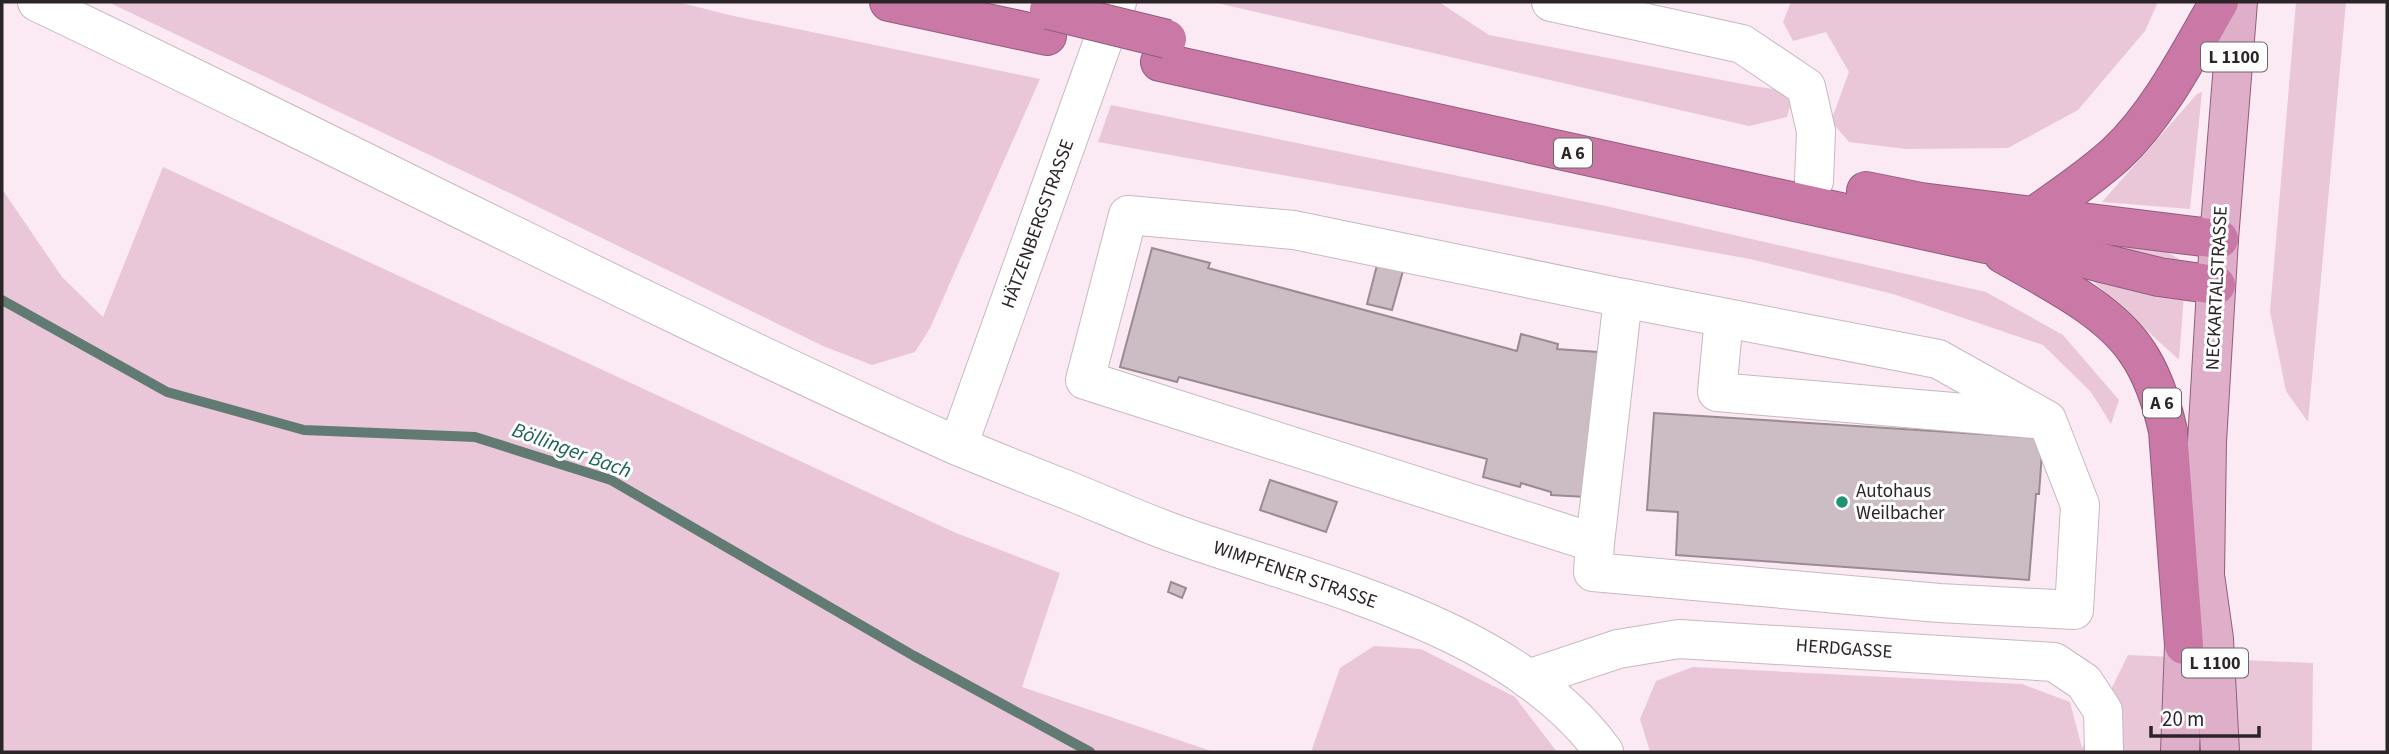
<svg xmlns="http://www.w3.org/2000/svg" width="2389" height="754" font-family="'Source Sans 3',sans-serif">
<style>
.green{fill:#e9c7d8}
.lines{fill:none;stroke-linecap:round;stroke-linejoin:round}
.stream{stroke:#627b72;stroke-width:10}
.building{fill:#ccbcc4;stroke:#9a8b93;stroke-width:2}
.minor-casing{stroke:#c8b8c0;stroke-width:40}
.major-casing{stroke:#925c7b;stroke-width:40}
.highway-casing{stroke:#925c7b;stroke-width:40}
.minor{stroke:#fff;stroke-width:38}
.major{stroke:#dfafca;stroke-width:38}
.highway{stroke:#ca79a7;stroke-width:38}
.highway-bridge-casing{stroke:#925c7b;stroke-width:40;stroke-linecap:butt}
.highway-bridge{stroke:#ca79a7;stroke-width:38}
.poi-dot{fill:#1e9376;stroke:#fdfdfd;stroke-width:2.5}
.labels{text-anchor:middle;dominant-baseline:central;stroke-width:6;stroke-linejoin:round;paint-order:stroke}
.shield{fill:#fdfdfd;stroke:#6a6668;stroke-width:2}
.shield-label{font-size:18px;font-weight:bold;fill:#2b2528}
.street-label{font-size:19px;fill:#2b2528;stroke:#fdfdfd}
.poi-label{font-size:19px;fill:#2b2528;stroke:#fdfdfd;text-anchor:start}
.water-label{font-size:21px;font-style:italic;fill:#1b6350;stroke:#fdfdfd}
</style>
<rect width="100%" height="100%" fill="#fbeaf3"/>
<g class="green">
<polygon points="108,2 678,2 729,15 1040,79 930,328 915,352 872,365 823,346 522,199"/>
<polygon points="1213,2 1439,2 1489,35 1753,86 1794,92 1787,117 1749,126"/>
<polygon points="1791,2 2158,2 2145,31 2078,110 2008,148 1906,149 1849,142 1831,121 1849,72 1826,32 1793,41 1783,22"/>
<polygon points="2296,2 2346,2 2308,422 2286,391 2270,312"/>
<polygon points="2202,92 2190,209 2102,202 2197,94"/>
<polygon points="1111,105 1606,206 1986,292 2063,335 2119,400 2111,424 2091,392 2043,345 1893,294 1750,259 1098,142"/>
<polygon points="163,167 956,533 1060,573 1022,687 1214,752 2,752 2,189 62,277 103,317"/>
<polygon points="2056,237 2157,246 2179,259 2178,262"/>
<polygon points="2085,274 2184,295 2179,359 2177,358"/>
<polygon points="1374,646 1421,649 1515,697 1557,752 1311,752 1340,668"/>
<polygon points="2128,655 2313,663 2312,752 1650,752 1640,719 1656,681 1693,667 2022,684 2070,702 2082,748"/>
</g>
<g class="lines">
<polyline class="stream" points="2,300 167,392 304,430 475,437 611,480 914,656 1090,752"/>
</g>
<g class="building">
<polygon points="1152,248 1210,263 1208,268 1517,351 1521,334 1558,344 1557,349 1598,352 1586,497 1551,495 1551,492 1521,483 1520,487 1483,477 1487,459 1179,377 1177,382 1120,367"/>
<polygon points="1377,265 1403,271 1392,310 1367,304"/>
<polygon points="1654,413 2043,438 2039,494 2036,494 2029,580 1676,555 1678,512 1647,510"/>
<polygon points="1270,480 1337,502 1326,532 1260,510"/>
<polygon points="1171,582 1186,588 1182,598 1168,592"/>
</g>
<g class="lines">
<defs>
<g id="minor">
<path d="M 37,2 C 343,148 644,305 953,444 C 991,460 1029,475 1067,490 C 1102,504 1137,520 1173,533 C 1314,584 1511,624 1604,752"/>
<polyline points="1551,2 1742,44 1806,87 1816,131 1814,181"/>
<polyline points="1724,318 1717,392 2035,419"/>
<polyline points="958,446 1117,2"/>
<polyline points="1595,543 1623,298 1938,359 2047,420 2080,505 2074,610 1939,603 1593,572 1595,543 1085,380 1128,215 1294,230 1623,298"/>
<polyline points="1528,679 1618,649 1679,639 2054,662 2084,682 2103,711 2104,752"/>
</g>
<g id="major">
<polyline points="2180,752 2184,645 2193,614"/>
<polyline points="2220,752 2214,639 2205,575 2207,442 2219,239 2238,2"/>
</g>
<g id="highway">
<polyline points="889,2 1047,36"/>
<polyline points="1160,62 1986,244 2082,258 2159,277 2216,285"/>
<polyline points="1866,191 1921,202 2219,239"/>
<path d="M 2034,216 C 2062,196 2091,177 2116,154 C 2159,114 2190,52 2219,2"/>
<path d="M 2003,254 C 2046,279 2109,309 2137,352 C 2153,375 2162,404 2168,431 L 2184,645"/>
</g>
</defs>
<use href="#minor" class="minor-casing"/>
<use href="#major" class="major-casing"/>
<use href="#highway" class="highway-casing"/>
<use href="#minor" class="minor"/>
<use href="#major" class="major"/>
<use href="#highway" class="highway"/>
<defs>
<polyline id="highway-bridge" points="1049,10 1167,39"/>
</defs>
<use href="#highway-bridge" class="highway-bridge-casing"/>
<use href="#highway-bridge" class="highway-bridge"/>
</g>
<circle class="poi-dot" cx="1842" cy="502" r="7"/>
<g class="labels">
<g class="shield">
<rect x="2201" y="42.5" width="66" height="29" rx="5"/>
<rect x="1554" y="138.5" width="38" height="29" rx="5"/>
<rect x="2143" y="388.5" width="38" height="29" rx="5"/>
<rect x="2182" y="648.5" width="66" height="29" rx="5"/>
</g>
<g class="shield-label">
<text x="2234" y="57">L 1100</text>
<text x="1573" y="153">A 6</text>
<text x="2162" y="403">A 6</text>
<text x="2215" y="663">L 1100</text>
</g>
<g class="street-label">
<text transform="translate(1038 224) rotate(-70)">HÄTZENBERGSTRASSE</text>
<text transform="translate(2217 288) rotate(-87)">NECKARTALSTRASSE</text>
<text transform="translate(1295 575) rotate(19)">WIMPFENER STRASSE</text>
<text transform="translate(1844 649) rotate(4)">HERDGASSE</text>
</g>
<g class="poi-label">
<text x="1856" y="491">Autohaus<tspan x="1856" dy="22">Weilbacher</tspan></text>
</g>
<g class="water-label">
<text transform="translate(572 450) rotate(20)">Böllinger Bach</text>
</g>
</g>
<rect width="2389" height="754" fill="none" stroke="#2b2528" stroke-width="7"/>
<path d="M2151 726v10h108v-10" fill="none" stroke="#2b2528" stroke-width="3.5"/>
<text x="2162" y="726" font-size="21" fill="#2b2528" stroke="#fdfdfd" stroke-width="5" paint-order="stroke">20 m</text>
</svg>
